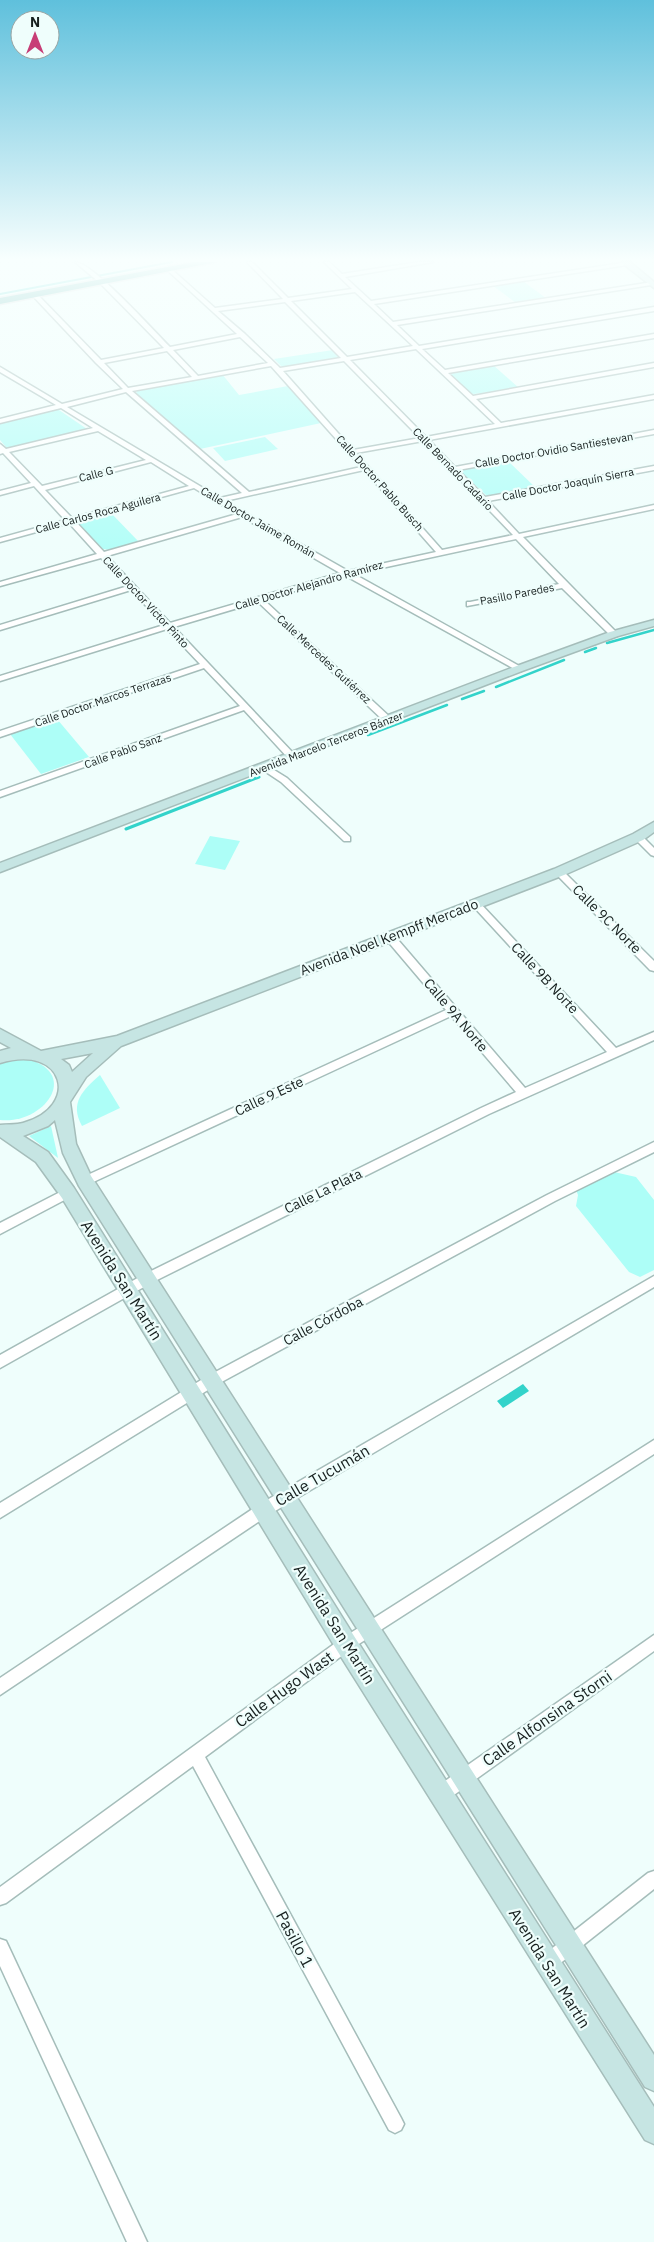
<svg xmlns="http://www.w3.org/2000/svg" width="654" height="2242" font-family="'IBM Plex Sans',sans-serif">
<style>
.green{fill:#adfef7}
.water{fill:#33d3ca}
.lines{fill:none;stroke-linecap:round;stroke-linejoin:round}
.stream-far2{stroke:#33d3ca;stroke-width:2}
.stream-far1{stroke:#33d3ca;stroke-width:2.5}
.stream{stroke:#33d3ca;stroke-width:3}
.street-casing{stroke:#a5bdba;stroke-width:3}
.secondary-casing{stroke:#a5bdba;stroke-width:3}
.highway-casing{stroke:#dadbdb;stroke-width:3}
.street{fill:#fff;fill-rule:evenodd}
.secondary{fill:#c6e5e3;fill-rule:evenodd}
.highway{fill:#42a9a2;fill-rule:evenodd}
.labels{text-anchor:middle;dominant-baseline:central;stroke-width:4.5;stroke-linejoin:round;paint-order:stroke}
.far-street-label{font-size:11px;fill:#17201f;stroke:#effefc}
.street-label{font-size:14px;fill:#17201f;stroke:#effefc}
.near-street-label{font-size:16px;fill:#17201f;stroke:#effefc}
</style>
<rect width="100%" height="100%" fill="#effefc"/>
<g class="green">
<polygon points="523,281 547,299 516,303 492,285"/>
<polygon points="333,350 339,356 336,359 287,367 281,366 274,359"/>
<polygon points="493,365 519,388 474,394 470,393 451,375 453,372"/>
<polygon points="222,374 239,395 288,386 321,423 200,449 136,393 138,390"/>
<polygon points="53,410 59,410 87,429 13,447 6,447 0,440 0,423"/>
<polygon points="265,437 278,449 225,461 213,448"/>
<polygon points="508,461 536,488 487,496 461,472 463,469"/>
<polygon points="110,512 139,542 110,550 103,549 78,523 79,519"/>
<polygon points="57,719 89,757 41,774 10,734"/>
<polygon points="210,836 240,841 225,870 195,864"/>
<path d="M 24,1058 C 83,1072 44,1125 0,1120 L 0,1061 Z"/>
<path d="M 100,1075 L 120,1108 L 82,1126 C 69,1103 83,1090 100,1075 Z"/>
<polygon points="51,1126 58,1158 29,1136"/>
<polygon points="614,1172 636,1177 654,1200 654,1270 640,1277 629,1272 576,1206 578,1195 576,1190"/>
</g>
<polygon class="water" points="523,1384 529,1391 503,1408 497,1401"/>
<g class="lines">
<polyline class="stream-far2" points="0,294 172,262"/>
<g class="stream-far1">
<polyline points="607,643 654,630"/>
<polyline points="585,652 596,648"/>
<polyline points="496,687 564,660"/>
<polyline points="462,699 484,691"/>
<polyline points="368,735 447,705"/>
</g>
<polyline class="stream" points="126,829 259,777"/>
<defs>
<g id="street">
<path d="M 75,262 C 92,262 154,331 170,347 L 237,334 L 167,270 L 169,267 L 215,308 L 283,299 L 247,262 L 252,262 L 288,298 L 352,289 L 324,262 L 329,262 L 342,274 L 419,262 L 433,262 L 345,277 L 371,301 L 629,262 L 627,265 L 374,304 L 393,322 L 653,282 L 651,285 L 397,325 L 419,346 L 654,307 L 654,311 L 422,349 L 445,370 L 654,334 L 654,338 L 448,373 L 473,396 L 654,363 L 654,367 L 476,399 L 501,423 L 654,395 L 654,399 L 429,440 L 455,467 L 654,430 L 654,434 L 458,470 L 485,497 L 654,466 L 654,470 L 488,501 L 519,534 L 654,505 L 654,509 L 523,537 L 618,634 L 611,636 L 562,588 L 467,606 L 467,602 L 470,602 L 559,584 L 516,539 L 354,574 L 521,667 L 521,671 L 518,671 L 346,576 L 264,600 L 391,718 L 391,722 L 385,722 L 258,602 L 174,627 L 295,755 L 295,759 L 289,759 L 244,710 L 0,797 L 0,791 L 240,706 L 204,668 L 0,737 L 0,731 L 200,664 L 167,629 L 0,681 L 0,676 L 164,625 L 131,590 L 0,630 L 0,625 L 128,586 L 101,558 L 0,586 L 0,582 L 97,554 L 69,523 L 0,542 L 0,538 L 65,520 L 34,486 L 0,495 L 0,491 L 31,483 L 3,453 L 0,454 L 0,444 L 6,449 L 93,428 L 61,408 L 0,423 L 0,419 L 56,405 L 0,372 L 0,367 L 62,404 L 123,389 L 96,363 L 31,294 L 36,293 L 101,360 L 164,348 L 100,283 ZM 355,292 L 413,346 L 347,357 L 291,301 ZM 285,302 L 341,358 L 280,368 L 245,334 L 218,311 ZM 240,337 L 268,363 L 198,376 L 173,350 ZM 416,349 L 495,424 L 426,437 L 350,360 ZM 167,351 L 192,377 L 128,388 L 104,363 ZM 344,361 L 420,438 L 353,450 L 283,371 ZM 271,366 L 361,467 L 249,492 L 132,391 ZM 126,392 L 242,493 L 220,498 L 67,407 ZM 98,431 L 146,460 L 42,486 L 9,452 ZM 423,441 L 513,535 L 442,550 L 356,453 ZM 151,462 L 189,486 L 72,518 L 45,490 ZM 364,470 L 436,552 L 348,571 L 225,501 ZM 194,488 L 237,514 L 104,552 L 75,521 ZM 242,517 L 340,573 L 170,623 L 107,556 Z"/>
<polygon points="266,765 287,778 350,837 350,841 344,841 281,782 263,770 263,766"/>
<polygon points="638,834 641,835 654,848 654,856 651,855 633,837"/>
<polygon points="559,869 562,870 654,961 654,971 650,970 556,874 556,870"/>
<polygon points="476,901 479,902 616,1048 654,1032 654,1040 489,1114 151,1283 0,1368 0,1355 143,1275 481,1108 516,1092 451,1016 89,1184 81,1184 79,1181 81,1178 446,1010 385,938 384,936 385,934 393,934 525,1088 607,1052 473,906 471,904 473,902"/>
<polygon points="654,1142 654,1152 555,1201 216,1385 0,1518 0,1503 206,1377 547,1195"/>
<polygon points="68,1188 72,1190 74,1193 72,1196 0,1234 0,1223"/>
<polygon points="654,1276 654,1287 270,1514 0,1695 0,1678 260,1504"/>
<polygon points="654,1440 654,1454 351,1649 205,1757 401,2118 404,2124 401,2130 395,2133 389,2130 193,1766 6,1903 0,1905 0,1887 341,1639"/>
<polygon points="654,1635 654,1651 447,1800 441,1802 435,1800 433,1794 435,1788"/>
<polygon points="654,1871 654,1889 553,1969 547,1972 541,1969 538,1963 541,1957 648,1873"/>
<polygon points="0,1939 6,1941 147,2242 127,2242 0,1966"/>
</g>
<g id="secondary">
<polygon points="621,262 630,262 654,282 654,288"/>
<polygon points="654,620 654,626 618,636 522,671 0,872 0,863 514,667 610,632"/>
<path d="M 654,822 L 654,832 L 643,840 L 564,875 L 121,1046 L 86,1077 L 70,1102 L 76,1144 L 91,1176 L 654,2055 L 654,2091 L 645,2087 L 79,1186 L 63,1153 L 55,1120 L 48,1126 L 23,1136 L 48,1152 L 74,1188 L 354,1636 L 654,2107 L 654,2144 L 645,2140 L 338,1652 L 62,1198 L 36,1162 L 0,1137 L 0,1125 C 8,1124 16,1125 23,1123 C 81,1107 65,1043 0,1063 L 0,1051 L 11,1048 L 0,1042 L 0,1029 L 41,1051 L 117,1036 L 554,869 L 633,834 ZM 93,1053 L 72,1072 L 69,1065 L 61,1059 Z"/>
</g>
<polygon id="highway" points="194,262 217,262 0,304 0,298"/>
</defs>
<use href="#street" class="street-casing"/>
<use href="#secondary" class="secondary-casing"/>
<use href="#highway" class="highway-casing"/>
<use href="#street" class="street"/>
<use href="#secondary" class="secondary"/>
<use href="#highway" class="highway"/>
</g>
<linearGradient id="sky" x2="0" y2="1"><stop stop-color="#5fc0dc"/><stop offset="0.45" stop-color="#f8fffe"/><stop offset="1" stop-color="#f8fffe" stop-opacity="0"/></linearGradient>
<rect width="654" height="576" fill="url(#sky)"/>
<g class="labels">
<g class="far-street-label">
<text transform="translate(554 450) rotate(-10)">Calle Doctor Ovidio Santiestevan</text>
<text transform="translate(453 469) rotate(46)">Calle Bernado Cadario</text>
<text transform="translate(96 474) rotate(-14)">Calle G</text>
<text transform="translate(380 483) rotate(48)">Calle Doctor Pablo Busch</text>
<text transform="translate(568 484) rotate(-11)">Calle Doctor Joaquín Sierra</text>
<text transform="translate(98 513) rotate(-15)">Calle Carlos Roca Aguilera</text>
<text transform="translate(258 522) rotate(30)">Calle Doctor Jaime Román</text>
<text transform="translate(309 585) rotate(-16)">Calle Doctor Alejandro Ramírez</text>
<text transform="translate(517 594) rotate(-11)">Pasillo Paredes</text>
<text transform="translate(146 602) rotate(47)">Calle Doctor Víctor Pinto</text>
<text transform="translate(324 659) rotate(43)">Calle Mercedes Gutiérrez</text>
<text transform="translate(103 700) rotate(-19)">Calle Doctor Marcos Terrazas</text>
<text transform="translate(326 744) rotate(-21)">Avenida Marcelo Terceros Bánzer</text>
<text transform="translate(123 751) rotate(-20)">Calle Pablo Sanz</text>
</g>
<g class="street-label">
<text transform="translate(607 919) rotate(45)">Calle 9C Norte</text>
<text transform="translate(389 937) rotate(-21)">Avenida Noel Kempff Mercado</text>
<text transform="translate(545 978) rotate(47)">Calle 9B Norte</text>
<text transform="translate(456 1015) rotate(50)">Calle 9A Norte</text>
<text transform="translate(269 1096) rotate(-25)">Calle 9 Este</text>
<text transform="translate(323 1191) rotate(-26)">Calle La Plata</text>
<text transform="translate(323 1321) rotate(-28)">Calle Córdoba</text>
</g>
<g class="near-street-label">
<text transform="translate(122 1280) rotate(58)">Avenida San Martín</text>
<text transform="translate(322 1475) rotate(-30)">Calle Tucumán</text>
<text transform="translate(335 1624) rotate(58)">Avenida San Martín</text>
<text transform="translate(284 1689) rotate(-36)">Calle Hugo Wast</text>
<text transform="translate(547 1718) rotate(-35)">Calle Alfonsina Storni</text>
<text transform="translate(295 1939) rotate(62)">Pasillo 1</text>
<text transform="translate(550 1968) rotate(58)">Avenida San Martín</text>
</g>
</g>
<g transform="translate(35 35)"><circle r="24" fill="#effefc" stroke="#99a5a4"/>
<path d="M0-4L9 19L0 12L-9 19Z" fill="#c73d76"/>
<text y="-8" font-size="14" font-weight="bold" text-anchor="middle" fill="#17201f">N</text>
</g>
</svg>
